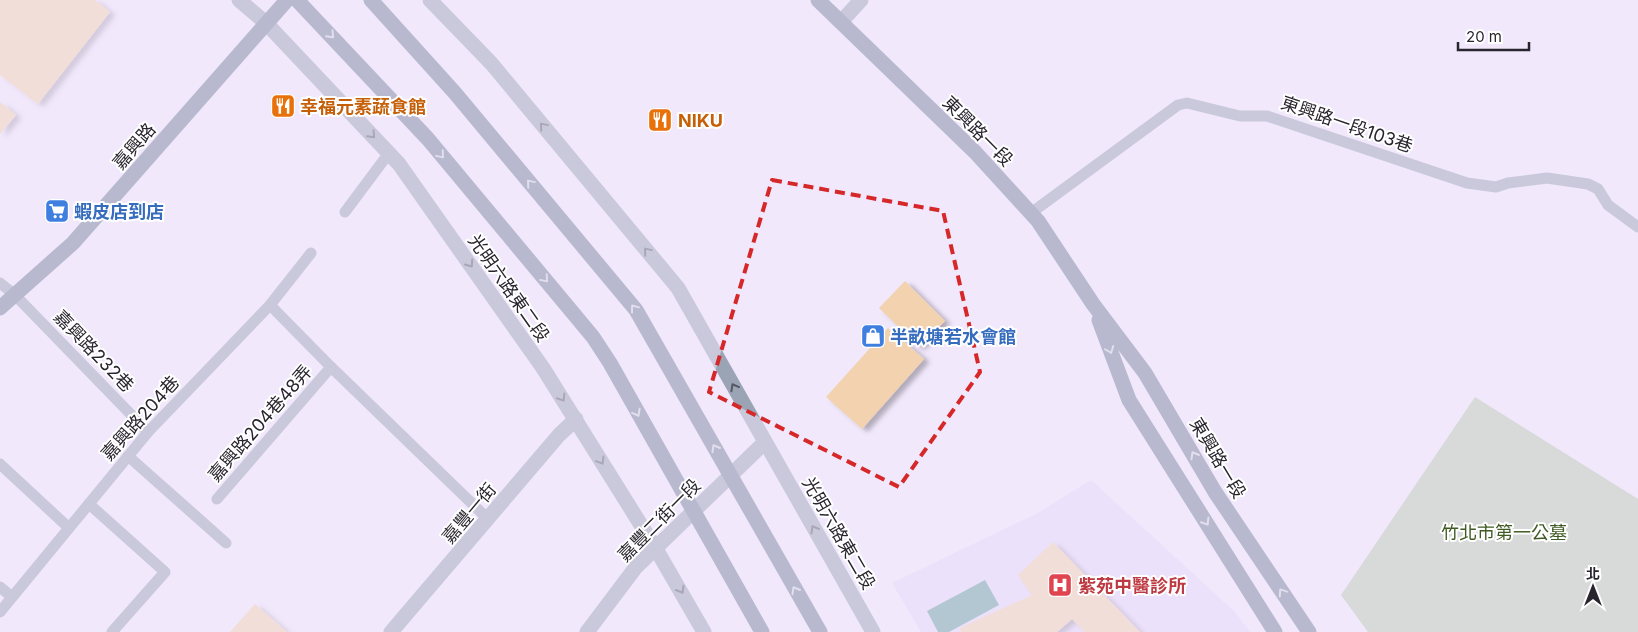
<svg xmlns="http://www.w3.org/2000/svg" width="1638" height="632" font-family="Inter,'Noto Sans TC',sans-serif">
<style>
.built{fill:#e7d9f9}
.green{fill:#bac7af}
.water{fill:#69a0a2}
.building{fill:#f2d2af;filter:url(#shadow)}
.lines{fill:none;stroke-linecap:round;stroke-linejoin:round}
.lane{stroke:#9aa4b4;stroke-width:11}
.street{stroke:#9aa4b4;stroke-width:15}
.secondary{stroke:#738199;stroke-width:15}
.oneway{stroke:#ced3db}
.oneway2{stroke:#565864}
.marked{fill:none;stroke:#d62828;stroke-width:4;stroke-dasharray:10 6;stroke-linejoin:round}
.labels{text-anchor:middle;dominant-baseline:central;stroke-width:4;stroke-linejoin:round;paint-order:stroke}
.food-label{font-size:18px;font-weight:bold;fill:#c56008;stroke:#fff;text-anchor:start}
.street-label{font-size:18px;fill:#29252e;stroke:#fff}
.shop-label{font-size:18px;font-weight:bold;fill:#366cbe;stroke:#fff;text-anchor:start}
.park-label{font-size:18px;fill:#3f5a22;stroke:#fff}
.health-label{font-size:18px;font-weight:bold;fill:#be3a42;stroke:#fff;text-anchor:start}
</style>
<defs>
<filter id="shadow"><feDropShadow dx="5.5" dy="3" stdDeviation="2.5" flood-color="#0004"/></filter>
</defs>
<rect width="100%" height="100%" fill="#f1e8fc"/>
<polygon class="built" points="1091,480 1234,611 1250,632 921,632 892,583 1038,513"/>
<polygon class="green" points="1475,397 1638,499 1638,632 1368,632 1341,595"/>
<polygon class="water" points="985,580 999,605 949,632 938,632 927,611"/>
<g class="building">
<polygon points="0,0 95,0 110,12 38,104 0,75"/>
<polygon points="0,102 16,115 0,134"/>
<polygon points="905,281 945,321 919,347 879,308"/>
<polygon points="888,328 924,359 862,429 826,397"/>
<polygon points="1053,542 1140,632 1085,632 1072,619 1057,632 961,632 960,628 1032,595 1018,575"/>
<polygon points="255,604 287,632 230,632"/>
</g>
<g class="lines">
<g class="lane">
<polyline points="345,212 389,153"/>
<polyline points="1031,213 1178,105 1187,103 1240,116 1267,116 1467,183 1496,187 1508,183 1547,178 1588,184 1598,189 1608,205 1638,227"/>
<polyline points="0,283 15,295 148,432"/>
<polyline points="331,367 488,519"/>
<polyline points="128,456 226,543"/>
<polyline points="0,464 69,528"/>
<polyline points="217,499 331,367 270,305"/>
<polyline points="89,504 165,572 112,632"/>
<polyline points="0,587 12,597"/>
<polyline points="0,612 148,432 270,305 311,253"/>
</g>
<g class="street">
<polyline points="239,0 266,23 399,164 543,368 656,549 704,632"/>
<polyline points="430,0 491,63 678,288 873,632"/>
<polyline points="841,22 861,0"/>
<polyline points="391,632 559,435 576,419"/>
<polyline points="587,632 636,567 765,442"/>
</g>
<g class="secondary">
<polyline points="297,0 428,139 593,337 610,363 762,632"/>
<polyline points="371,0 455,93 636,310 820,632"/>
<polyline points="818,0 975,152 1038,221 1093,304 1145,373 1215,492 1309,632"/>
<polyline points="0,308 73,243 287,0"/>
<polyline points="1099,320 1129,400 1275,632"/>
</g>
</g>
<defs><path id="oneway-chevron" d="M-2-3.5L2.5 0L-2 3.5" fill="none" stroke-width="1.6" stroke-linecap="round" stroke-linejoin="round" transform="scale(1.25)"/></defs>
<g class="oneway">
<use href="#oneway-chevron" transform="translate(331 35) rotate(47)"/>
<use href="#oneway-chevron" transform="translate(441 155) rotate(50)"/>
<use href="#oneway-chevron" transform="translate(530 183) rotate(-130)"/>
<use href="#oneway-chevron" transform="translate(545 279) rotate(50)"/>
<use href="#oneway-chevron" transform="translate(634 308) rotate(-127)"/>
<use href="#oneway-chevron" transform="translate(1110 350) rotate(69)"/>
<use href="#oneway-chevron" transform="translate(637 413) rotate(61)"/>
<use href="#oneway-chevron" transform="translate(715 448) rotate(-120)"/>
<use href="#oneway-chevron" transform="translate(1194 455) rotate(-120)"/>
<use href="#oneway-chevron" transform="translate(1206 522) rotate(58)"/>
<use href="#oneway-chevron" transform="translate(795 590) rotate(-120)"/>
<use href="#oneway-chevron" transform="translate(1282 592) rotate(-124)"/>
</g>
<g class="oneway2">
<use href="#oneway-chevron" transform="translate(543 126) rotate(-130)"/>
<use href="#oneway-chevron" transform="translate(372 135) rotate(47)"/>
<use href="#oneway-chevron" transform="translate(647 251) rotate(-130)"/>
<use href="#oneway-chevron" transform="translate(470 264) rotate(55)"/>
<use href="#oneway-chevron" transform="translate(734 387) rotate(-119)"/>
<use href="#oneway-chevron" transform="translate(562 398) rotate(57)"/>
<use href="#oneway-chevron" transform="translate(601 461) rotate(59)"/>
<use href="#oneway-chevron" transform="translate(814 529) rotate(-120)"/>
<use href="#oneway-chevron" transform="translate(681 590) rotate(60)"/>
</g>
<path d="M0 0H1638V632H0ZM 772,180 L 943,211 L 980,372 L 899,487 L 709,392 Z" fill="#f1e8fc" fill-opacity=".55" fill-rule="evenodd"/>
<path class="marked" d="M 772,180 L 943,211 L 980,372 L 899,487 L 709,392 Z"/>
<defs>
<symbol id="restaurant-square" viewBox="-11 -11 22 22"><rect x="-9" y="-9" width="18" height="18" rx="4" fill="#e8710a" stroke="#fff"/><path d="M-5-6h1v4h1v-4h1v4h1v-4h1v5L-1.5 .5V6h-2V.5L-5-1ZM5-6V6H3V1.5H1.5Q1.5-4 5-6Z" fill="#fff"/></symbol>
<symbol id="supermarket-square" viewBox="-11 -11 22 22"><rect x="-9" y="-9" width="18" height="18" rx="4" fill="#3f7fe0" stroke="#fff"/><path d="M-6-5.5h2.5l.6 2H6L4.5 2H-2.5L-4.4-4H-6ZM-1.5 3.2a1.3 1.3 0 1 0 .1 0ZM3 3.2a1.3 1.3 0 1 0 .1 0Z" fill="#fff"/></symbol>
<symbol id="shop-square" viewBox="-11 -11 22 22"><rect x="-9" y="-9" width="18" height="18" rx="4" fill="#3f7fe0" stroke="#fff"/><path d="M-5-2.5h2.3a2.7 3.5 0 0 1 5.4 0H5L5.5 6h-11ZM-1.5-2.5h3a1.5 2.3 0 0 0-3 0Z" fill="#fff"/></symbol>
<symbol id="hospital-square" viewBox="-11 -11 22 22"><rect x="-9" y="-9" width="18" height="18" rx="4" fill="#e0444e" stroke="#fff"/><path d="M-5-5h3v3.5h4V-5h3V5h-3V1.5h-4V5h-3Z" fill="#fff"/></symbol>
</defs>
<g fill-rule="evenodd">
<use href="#restaurant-square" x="269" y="92" width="28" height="28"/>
<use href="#restaurant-square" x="646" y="106" width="28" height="28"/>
<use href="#supermarket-square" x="43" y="197" width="28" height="28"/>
<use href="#shop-square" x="859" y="322" width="28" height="28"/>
<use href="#hospital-square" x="1046" y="571" width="28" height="28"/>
</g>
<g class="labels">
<g class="food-label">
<text x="300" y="106">幸福元素蔬食館</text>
<text x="678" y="120">NIKU</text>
</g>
<g class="street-label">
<text transform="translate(1347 124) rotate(19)">東興路一段103巷</text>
<text transform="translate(978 131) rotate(45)">東興路一段</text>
<text transform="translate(134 146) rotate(-49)">嘉興路</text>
<text transform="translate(509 288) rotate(55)">光明六路東二段</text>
<text transform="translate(94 351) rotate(46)">嘉興路232巷</text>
<text transform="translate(140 418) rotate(-48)">嘉興路204巷</text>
<text transform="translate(260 423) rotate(-49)">嘉興路204巷48弄</text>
<text transform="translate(1218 458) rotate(59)">東興路一段</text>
<text transform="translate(469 513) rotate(-50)">嘉豐一街</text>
<text transform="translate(659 520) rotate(-45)">嘉豐二街一段</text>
<text transform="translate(839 533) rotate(60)">光明六路東二段</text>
</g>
<g class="shop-label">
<text x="74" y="211">蝦皮店到店</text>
<text x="890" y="336">半畝塘若水會館</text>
</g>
<g class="park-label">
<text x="1504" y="532">竹北市第一公墓</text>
</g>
<g class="health-label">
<text x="1078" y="585">紫苑中醫診所</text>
</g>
</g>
<g transform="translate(1593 587)" stroke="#ffffff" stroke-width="4" paint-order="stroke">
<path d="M0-4L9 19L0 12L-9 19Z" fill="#29252e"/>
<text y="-8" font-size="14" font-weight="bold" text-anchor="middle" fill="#29252e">北</text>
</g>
<path d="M1458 42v8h71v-8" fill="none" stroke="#29252e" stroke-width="2.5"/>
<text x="1466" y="42" font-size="15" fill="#29252e" stroke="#ffffff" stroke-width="4" paint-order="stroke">20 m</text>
</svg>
